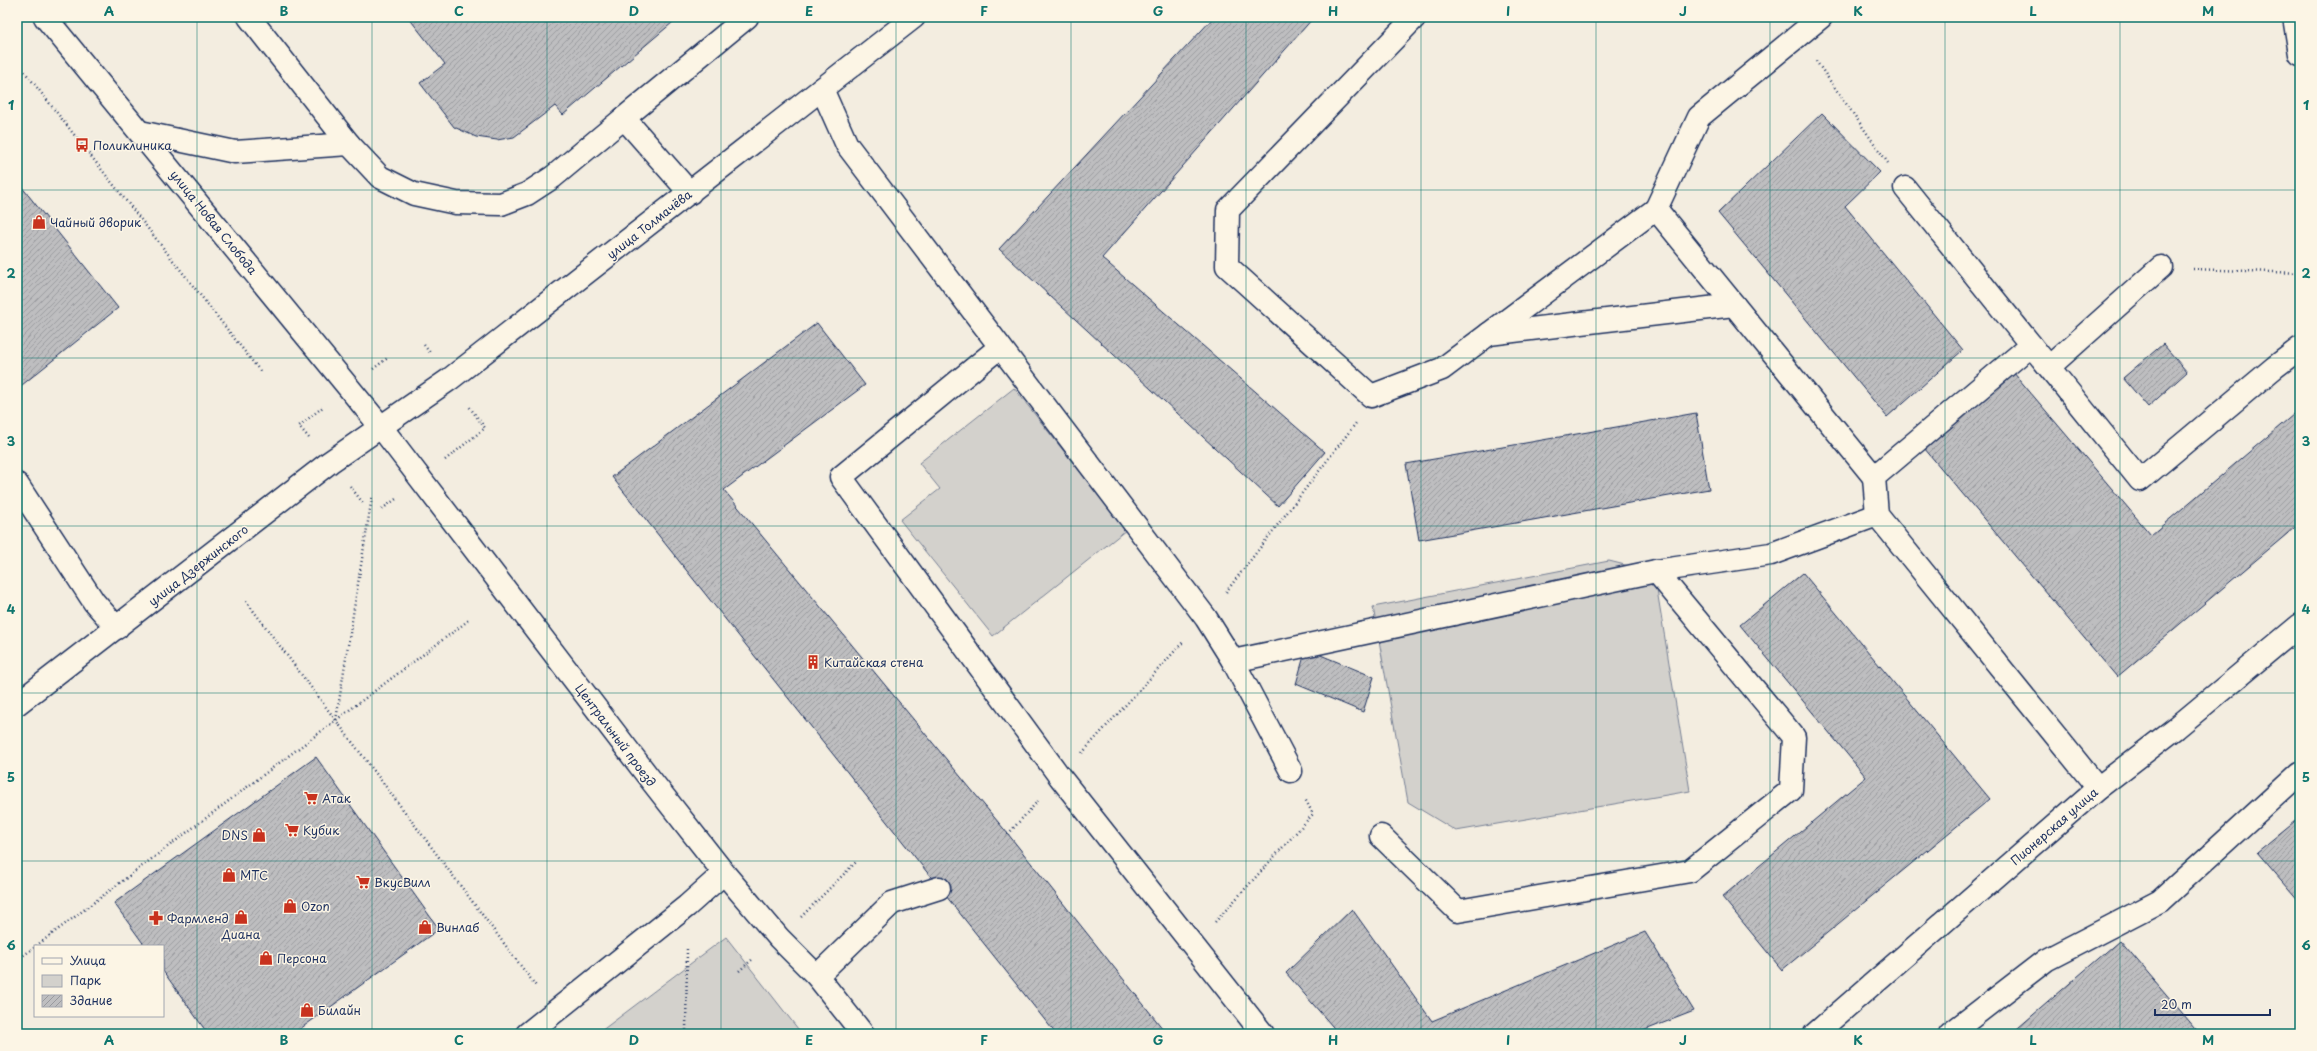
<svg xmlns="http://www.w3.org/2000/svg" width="2317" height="1051" font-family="'Playpen Sans',sans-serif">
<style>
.park{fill:#d3d1cc;stroke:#778095}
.building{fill:url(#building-hatch);stroke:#1b2f5e}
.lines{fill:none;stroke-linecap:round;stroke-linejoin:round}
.lane-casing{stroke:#1b2f5e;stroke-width:25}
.street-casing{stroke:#1b2f5e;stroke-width:25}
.secondary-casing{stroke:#1b2f5e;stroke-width:25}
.path{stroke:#1b2f5e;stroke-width:2.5;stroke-dasharray:1 3;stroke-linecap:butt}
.lane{stroke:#fcf5e5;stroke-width:22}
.street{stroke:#fcf5e5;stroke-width:22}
.secondary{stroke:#fcf5e5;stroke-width:22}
.grid{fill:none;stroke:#0f766e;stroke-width:1;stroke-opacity:0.55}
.labels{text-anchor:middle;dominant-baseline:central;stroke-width:3;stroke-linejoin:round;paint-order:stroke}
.poi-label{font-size:12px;fill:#1b2f5e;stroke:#fcf5e5;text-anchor:start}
.street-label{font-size:12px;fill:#1b2f5e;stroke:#fcf5e5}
.neatline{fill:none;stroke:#0f766e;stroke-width:1.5}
.grid-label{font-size:13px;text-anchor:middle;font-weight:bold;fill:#0f766e}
</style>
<defs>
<pattern id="building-hatch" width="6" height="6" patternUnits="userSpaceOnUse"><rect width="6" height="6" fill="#bebec0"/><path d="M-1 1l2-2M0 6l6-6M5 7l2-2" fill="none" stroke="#9a9b9f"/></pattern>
</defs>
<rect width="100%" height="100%" fill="#f3ede0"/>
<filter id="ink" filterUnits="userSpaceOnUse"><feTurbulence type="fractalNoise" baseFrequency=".025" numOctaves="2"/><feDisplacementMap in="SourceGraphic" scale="8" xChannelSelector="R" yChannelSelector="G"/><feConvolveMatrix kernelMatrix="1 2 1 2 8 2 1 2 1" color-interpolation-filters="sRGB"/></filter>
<g filter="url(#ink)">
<g class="park">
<polygon points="1014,388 1126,530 993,636 900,520 940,489 919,463"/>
<polygon points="1609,561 1633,567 1657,590 1690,791 1456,831 1408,802 1373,607"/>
<polygon points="726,937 802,1034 597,1034"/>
</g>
<g class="building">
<polygon points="408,17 679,17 563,115 555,106 514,137 497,140 476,137 454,127 420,83 445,64"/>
<polygon points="1214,17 1314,17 1102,258 1325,452 1278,506 999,249"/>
<polygon points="1822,113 1880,172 1845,206 1963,350 1887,417 1718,213"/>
<polygon points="17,181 118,308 17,389"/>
<polygon points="817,323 865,385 724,490 1008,834 1167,1034 1056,1034 612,477"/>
<polygon points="2163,344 2187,372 2148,407 2123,378"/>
<polygon points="2013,372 2151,535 2300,409 2300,523 2117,677 1924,448"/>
<polygon points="1696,413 1709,489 1419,540 1406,464"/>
<polygon points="1803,573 1990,799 1782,970 1722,897 1866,777 1740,625"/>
<polygon points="1306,649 1374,677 1363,712 1296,684"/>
<polygon points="316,757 439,929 293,1034 208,1034 163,971 163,946 145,946 114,903"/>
<polygon points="2300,817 2300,902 2257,852"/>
<polygon points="1352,909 1432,1021 1645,932 1694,1011 1635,1034 1339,1034 1286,973"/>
<polygon points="2120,940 2200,1034 2011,1034"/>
</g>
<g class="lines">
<defs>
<g id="lane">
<polyline points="249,17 349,144 380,177 414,194 456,203 501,204 527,194 553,177 624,118"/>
<polyline points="1415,17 1228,210 1227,266 1371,396 1442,369 1656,209"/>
<polyline points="1821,17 1699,117 1656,209 1874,477"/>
<polyline points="2294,17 2300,54"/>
<polyline points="822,89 847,145 1206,618 1233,661 1656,571 1771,554 1877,515"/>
<polyline points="140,132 235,152 349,144"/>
<polyline points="690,193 624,118 747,17"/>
<polyline points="1489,334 1734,305"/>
<polyline points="1000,347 841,477 1060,777 1263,1034"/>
<polyline points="2049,367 2161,267"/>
<polyline points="17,484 94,602 117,628"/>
<polyline points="1233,661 1291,771"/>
<polyline points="2098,788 1877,515 1874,477 2031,345 2140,480 2275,367 2300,348"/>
<polyline points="1381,836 1458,911 1690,871 1791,790 1794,737 1656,571"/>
<polyline points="817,976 892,903 939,888"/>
<polyline points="527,1034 687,906 724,873"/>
<polyline points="1815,1034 2098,788 2176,728 2300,625"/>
</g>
<g id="street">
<polyline points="1905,188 2031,345"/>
<polyline points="1950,1034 2046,960 2160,901 2300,773"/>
</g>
<g id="secondary">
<polyline points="45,17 381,427 647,775 724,873 779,938 817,976 863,1034"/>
<polyline points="17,704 330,462 450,379 914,17"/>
</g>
</defs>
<use href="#lane" class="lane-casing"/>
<use href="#street" class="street-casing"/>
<use href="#secondary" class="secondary-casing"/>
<g class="path">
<polyline points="1816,61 1888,163"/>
<polyline points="17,62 260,371"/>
<polyline points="2193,269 2300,273"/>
<polyline points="424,345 431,354"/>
<polyline points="373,369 389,357"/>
<polyline points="309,438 299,426 323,407"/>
<polyline points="445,460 485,428 468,405"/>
<polyline points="350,486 363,503"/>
<polyline points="382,509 396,499"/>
<polyline points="1226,592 1356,423"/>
<polyline points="246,601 536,986"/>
<polyline points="336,720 372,497"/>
<polyline points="1082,753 1184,641"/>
<polyline points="1008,834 1038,801"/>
<polyline points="801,917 857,861"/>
<polyline points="1215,922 1313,814 1305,799"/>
<polyline points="36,946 469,620"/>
<polyline points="17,960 35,947"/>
<polyline points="739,971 754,958"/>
<polyline points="686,1034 687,947"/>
</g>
<use href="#lane" class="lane"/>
<use href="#street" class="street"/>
<use href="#secondary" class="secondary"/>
</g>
</g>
<path class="grid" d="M 197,17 L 197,1034M 372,17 L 372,1034M 547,17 L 547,1034M 721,17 L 721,1034M 896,17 L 896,1034M 1071,17 L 1071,1034M 1246,17 L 1246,1034M 1421,17 L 1421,1034M 1596,17 L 1596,1034M 1770,17 L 1770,1034M 1945,17 L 1945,1034M 2120,17 L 2120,1034M 17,190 L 2300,190M 17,358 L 2300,358M 17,526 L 2300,526M 17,693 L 2300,693M 17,861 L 2300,861"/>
<defs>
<symbol id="bus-bare" viewBox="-9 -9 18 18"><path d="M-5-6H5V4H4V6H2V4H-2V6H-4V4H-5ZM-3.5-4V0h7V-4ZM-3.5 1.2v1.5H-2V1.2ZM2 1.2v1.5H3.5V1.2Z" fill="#c8321e" stroke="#fcf5e5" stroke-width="2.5" paint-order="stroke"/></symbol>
<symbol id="shop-bare" viewBox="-9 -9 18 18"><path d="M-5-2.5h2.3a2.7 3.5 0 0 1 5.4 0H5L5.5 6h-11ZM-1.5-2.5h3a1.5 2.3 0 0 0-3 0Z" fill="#c8321e" stroke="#fcf5e5" stroke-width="2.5" paint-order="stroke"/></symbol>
<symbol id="building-bare" viewBox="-9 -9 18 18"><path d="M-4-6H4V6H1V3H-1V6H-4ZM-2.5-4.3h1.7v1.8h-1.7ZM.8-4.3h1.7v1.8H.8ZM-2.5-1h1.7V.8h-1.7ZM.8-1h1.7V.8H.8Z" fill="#c8321e" stroke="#fcf5e5" stroke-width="2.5" paint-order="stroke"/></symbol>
<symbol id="supermarket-bare" viewBox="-9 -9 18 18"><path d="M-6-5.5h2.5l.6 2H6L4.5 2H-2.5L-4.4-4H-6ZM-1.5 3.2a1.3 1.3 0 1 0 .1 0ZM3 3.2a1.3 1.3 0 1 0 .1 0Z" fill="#c8321e" stroke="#fcf5e5" stroke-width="2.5" paint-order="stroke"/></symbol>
<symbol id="pharmacy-bare" viewBox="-9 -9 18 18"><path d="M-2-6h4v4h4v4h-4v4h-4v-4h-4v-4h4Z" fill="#c8321e" stroke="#fcf5e5" stroke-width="2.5" paint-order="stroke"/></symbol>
</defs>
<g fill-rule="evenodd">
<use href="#bus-bare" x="72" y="135" width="20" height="20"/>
<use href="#shop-bare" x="29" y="212" width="20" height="20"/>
<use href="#building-bare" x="803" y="652" width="20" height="20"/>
<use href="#supermarket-bare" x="301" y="788" width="20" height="20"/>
<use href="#supermarket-bare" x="282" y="820" width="20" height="20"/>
<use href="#shop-bare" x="249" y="825" width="20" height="20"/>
<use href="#shop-bare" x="219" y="865" width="20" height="20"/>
<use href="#supermarket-bare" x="353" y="872" width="20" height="20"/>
<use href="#shop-bare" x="280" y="896" width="20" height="20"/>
<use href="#shop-bare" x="231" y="907" width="20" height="20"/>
<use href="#pharmacy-bare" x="146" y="908" width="20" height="20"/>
<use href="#shop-bare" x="415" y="917" width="20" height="20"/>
<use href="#shop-bare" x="256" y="948" width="20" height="20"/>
<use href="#shop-bare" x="297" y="1000" width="20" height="20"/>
</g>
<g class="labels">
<g class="poi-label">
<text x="93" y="145">Поликлиника</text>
<text x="50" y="222">Чайный дворик</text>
<text x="824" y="662">Китайская стена</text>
<text x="322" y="798">Атак</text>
<text x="303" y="830">Кубик</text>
<text x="248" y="835" text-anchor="end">DNS</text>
<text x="240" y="875">МТС</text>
<text x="374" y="882">ВкусВилл</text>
<text x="301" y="906">Ozon</text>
<text x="167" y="918">Фармленд</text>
<text x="436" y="927">Винлаб</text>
<text x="241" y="934" text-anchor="middle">Диана</text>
<text x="277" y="958">Персона</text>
<text x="318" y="1010">Билайн</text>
</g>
<g class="street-label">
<text transform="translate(214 222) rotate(51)">улица Новая Слобода</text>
<text transform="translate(649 224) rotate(-38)">улица Толмачёва</text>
<text transform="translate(198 565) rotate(-38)">улица Дзержинского</text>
<text transform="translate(616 735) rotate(53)">Центральный проезд</text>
<text transform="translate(2054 826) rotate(-41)">Пионерская улица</text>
</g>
</g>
<rect width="2317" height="1051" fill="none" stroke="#fcf5e5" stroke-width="44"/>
<rect x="34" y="945" width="130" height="72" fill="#fcf5e5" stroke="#a2a6af"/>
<rect x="42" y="958" width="20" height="6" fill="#fcf5e5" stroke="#a2a6af"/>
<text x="70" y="965" font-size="12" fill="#1b2f5e">Улица</text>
<rect x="42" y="975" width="20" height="12" fill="#d3d1cc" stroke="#a2a6af"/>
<text x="70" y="985" font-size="12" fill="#1b2f5e">Парк</text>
<rect x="42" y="995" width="20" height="12" fill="url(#building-hatch)" stroke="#a2a6af"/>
<text x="70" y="1005" font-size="12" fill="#1b2f5e">Здание</text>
<path d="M2155 1009v6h115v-6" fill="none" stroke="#1b2f5e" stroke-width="2"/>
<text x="2161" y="1009" font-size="12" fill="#1b2f5e" stroke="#fcf5e5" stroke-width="3" paint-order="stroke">20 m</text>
<rect x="22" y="22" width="2273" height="1007" class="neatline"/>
<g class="grid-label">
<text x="109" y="16">A</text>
<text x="284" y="16">B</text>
<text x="459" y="16">C</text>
<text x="634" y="16">D</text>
<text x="809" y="16">E</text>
<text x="984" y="16">F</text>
<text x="1158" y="16">G</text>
<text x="1333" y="16">H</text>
<text x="1508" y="16">I</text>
<text x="1683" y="16">J</text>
<text x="1858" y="16">K</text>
<text x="2033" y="16">L</text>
<text x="2208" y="16">M</text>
<text x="11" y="110">1</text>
<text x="2306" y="110">1</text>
<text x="11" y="278">2</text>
<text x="2306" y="278">2</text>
<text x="11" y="446">3</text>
<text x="2306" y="446">3</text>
<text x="11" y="614">4</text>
<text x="2306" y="614">4</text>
<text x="11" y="782">5</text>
<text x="2306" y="782">5</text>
<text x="11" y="950">6</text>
<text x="2306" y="950">6</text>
<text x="109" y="1045">A</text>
<text x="284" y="1045">B</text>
<text x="459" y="1045">C</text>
<text x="634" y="1045">D</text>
<text x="809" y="1045">E</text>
<text x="984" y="1045">F</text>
<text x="1158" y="1045">G</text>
<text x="1333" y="1045">H</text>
<text x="1508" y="1045">I</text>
<text x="1683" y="1045">J</text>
<text x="1858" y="1045">K</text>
<text x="2033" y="1045">L</text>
<text x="2208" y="1045">M</text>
</g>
</svg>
